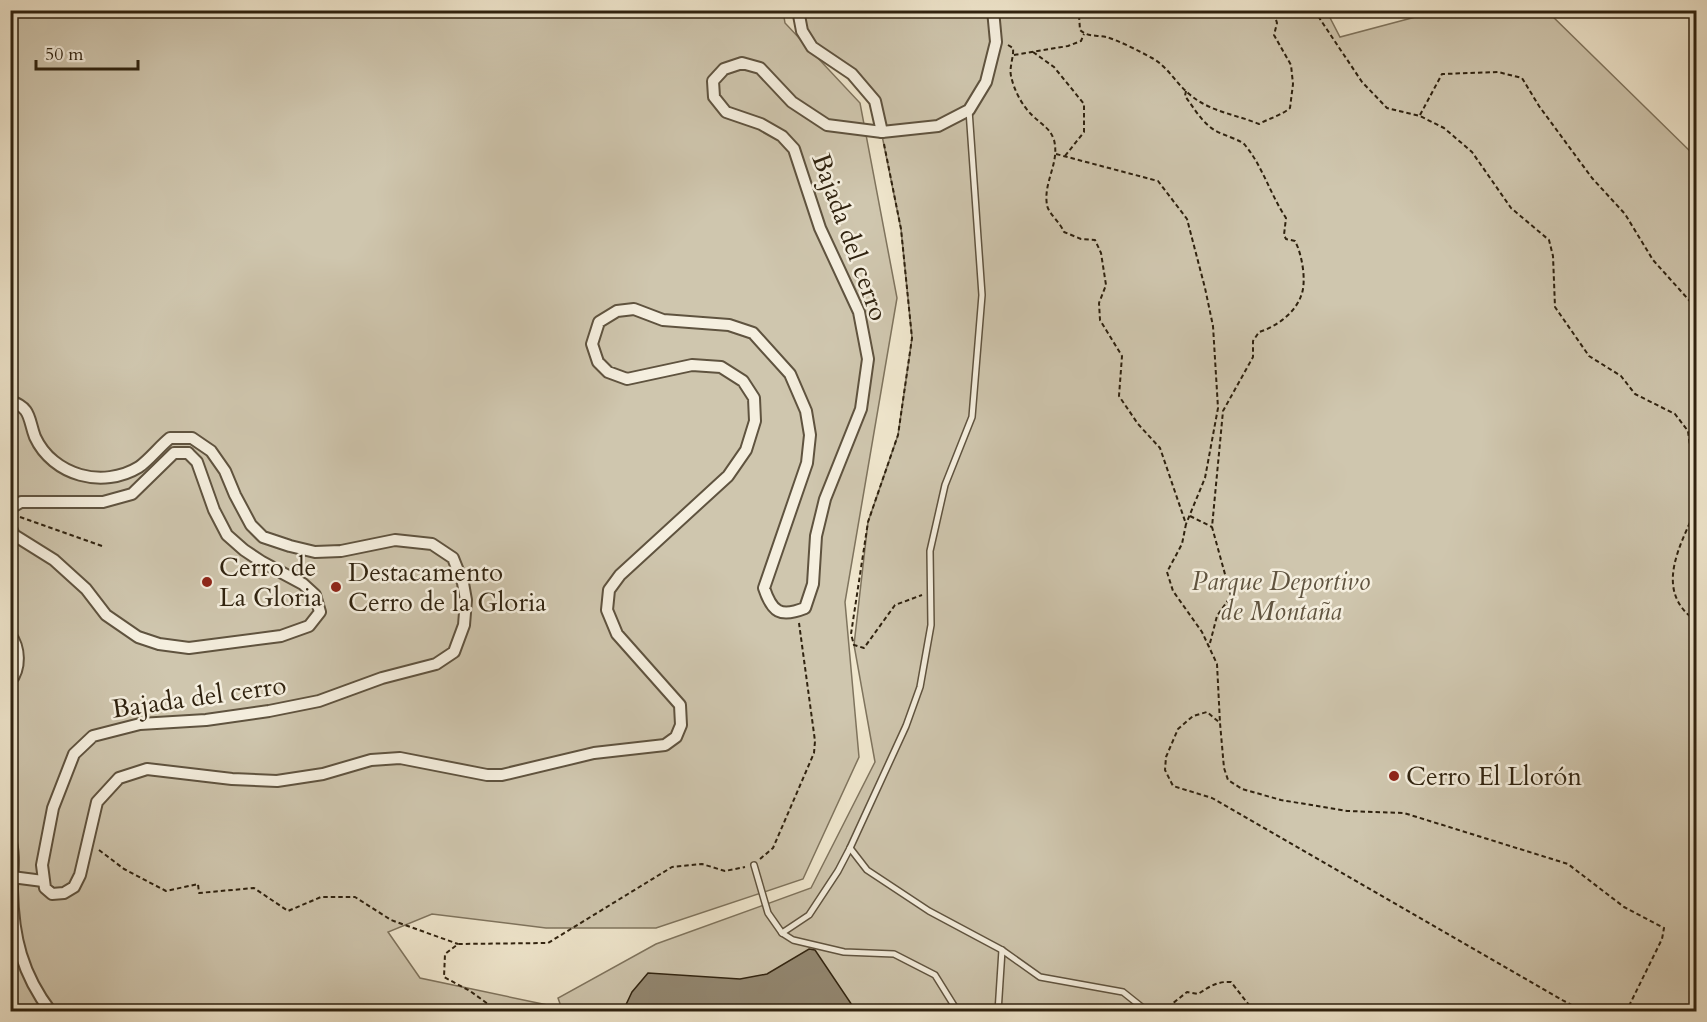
<svg xmlns="http://www.w3.org/2000/svg" width="1707" height="1022" font-family="Cardo,serif">
<style>
.green{fill:#cfc6ae;stroke:#7f745e;stroke-width:1.5}
.building{fill:#938872;stroke:#2f220f;stroke-width:1.5}
.lines{fill:none;stroke-linecap:round;stroke-linejoin:round}
.service-casing{stroke:#5f533f;stroke-width:8}
.minor-casing{stroke:#5f533f;stroke-width:14}
.path{stroke:#2f220f;stroke-width:2;stroke-dasharray:4.5 3;stroke-linecap:butt}
.service{stroke:#f5efdf;stroke-width:5}
.minor{stroke:#f5efdf;stroke-width:10}
.poi-dot{fill:#8f2418;stroke:#f5efdf;stroke-width:2}
.labels{text-anchor:middle;dominant-baseline:central;stroke-width:5;stroke-linejoin:round;paint-order:stroke}
.street-label{font-size:26px;fill:#2f220f;stroke:#f5efdf}
.poi-label{font-size:26px;fill:#2f220f;stroke:#f5efdf;text-anchor:start}
.park-label{font-size:26px;font-style:italic;fill:#5f533f;stroke:#f5efdf}
</style>
<rect width="100%" height="100%" fill="#f0e7ce"/>
<filter id="stains"><feTurbulence type="fractalNoise" baseFrequency=".00333" numOctaves="4"/><feColorMatrix values="0 0 0 0 .2 0 0 0 0 .09 0 0 0 0 .02 0 0 0 .5 -.17"/></filter>
<radialGradient id="worn" r=".72"><stop offset=".6" stop-color="#630" stop-opacity="0"/><stop offset="1" stop-color="#630" stop-opacity=".3"/></radialGradient>
<g class="green">
<polygon points="1326,10 1340,37 1438,11 1547,11 1696,157 1696,1011 563,1012 558,998 656,944 811,888 875,762 854,645 868,522 898,435 912,338 901,229 875,101 852,74 802,31 798,11"/>
<polygon points="10,11 783,11 785,23 860,103 897,298 845,602 859,757 803,879 656,928 546,928 432,914 388,932 420,978 552,1006 555,1011 11,1011"/>
</g>
<polygon class="building" points="809,949 815,950 856,1011 623,1011 632,992 648,973 740,979 767,974"/>
<g class="lines">
<defs>
<g id="service">
<polyline points="969,110 982,295 972,417 945,485 930,551 931,625 920,687 906,726 850,848 867,870 929,911 1002,950 1040,977 1123,992 1148,1012"/>
<polyline points="754,865 768,913 782,933 793,940 844,952 894,954 935,975 958,1012"/>
<polyline points="782,933 809,915 838,871 850,848"/>
<polyline points="998,1012 1002,950"/>
</g>
<g id="minor">
<polyline points="798,10 802,31 812,47 852,74 875,101 882,132"/>
<path d="M 10,401 C 32,408 28,419 35,437 C 53,476 103,489 139,467 C 149,460 160,446 170,438 L 192,438 L 211,451 L 225,471 L 235,495 L 251,525 L 263,537 L 290,546 L 315,552 L 341,551 L 395,540 L 432,544 L 453,558 L 463,583 L 466,600 L 464,625 L 454,652 L 436,664 L 382,678 L 319,701 L 269,711 L 206,720 L 140,724 L 93,736 L 74,754 L 53,808 L 42,865 L 45,888 L 52,894 L 64,893 L 74,887 L 80,875 L 97,802 L 119,778 L 147,769 L 232,779 L 277,781 L 323,774 L 371,760 L 400,758 L 487,775 L 502,775 L 594,753 L 665,745 L 676,737 L 681,725 L 680,705 L 617,634 L 607,610 L 609,590 L 620,575 L 728,476 L 746,450 L 755,421 L 754,398 L 743,381 L 721,367 L 692,365 L 627,379 L 608,372 L 598,362 L 592,344 L 599,322 L 617,311 L 634,309 L 663,320 L 729,325 L 753,333 L 790,374 L 806,411 L 810,435 L 807,463 L 764,588 C 772,612 780,618 805,608 L 813,584 L 816,536 L 825,499 L 861,409 L 868,359 L 859,312 L 820,228 L 794,149 L 782,136 L 761,124 L 726,112 L 714,97 L 713,81 L 724,69 L 742,63 L 760,68 L 792,102 L 827,125 L 882,132 L 938,126 L 969,110 L 986,82 L 996,42 L 993,10"/>
<polyline points="10,510 14,506 21,502 103,502 132,494 174,453 188,453"/>
<polyline points="10,526 14,535 54,560 86,589 106,615 138,637 159,644 189,648 281,636 309,626 320,612 315,595 303,584 262,562 244,550 227,535 214,510 197,462 188,453"/>
<path d="M 10,634 C 20,648 21,668 10,682"/>
<path d="M 10,839 C 15,854 12,874 12,890 C 13,937 22,974 51,1012"/>
<polyline points="12,877 43,881"/>
</g>
</defs>
<use href="#service" class="service-casing"/>
<use href="#minor" class="minor-casing"/>
<g class="path">
<path d="M 1074,10 L 1079,15 L 1080,30 C 1087,37 1097,35 1106,37 C 1118,40 1141,52 1152,58 C 1168,67 1175,82 1188,93 C 1209,112 1235,114 1259,124 C 1270,118 1282,115 1290,108 L 1293,84 L 1291,65 L 1274,35 L 1277,23 L 1273,10"/>
<polyline points="1314,10 1362,82 1387,108 1420,116 1444,128 1472,152 1511,208 1549,240 1553,256 1555,307 1589,356 1621,376 1635,394 1675,414 1688,431 1696,492"/>
<path d="M 1008,45 L 1013,48 C 1014,57 1009,67 1011,76 C 1014,90 1022,106 1033,116 C 1042,125 1050,128 1054,140 C 1060,163 1043,182 1047,205 C 1048,213 1060,222 1064,232 L 1081,239 L 1095,240 L 1101,253 L 1106,285 L 1099,303 L 1100,320 L 1122,356 L 1119,396 L 1138,424 L 1160,448 L 1186,524 L 1182,544 L 1167,572 L 1173,591 L 1202,632 L 1217,664 L 1220,723"/>
<polyline points="1033,52 1054,67 1084,104 1084,132 1065,156"/>
<polyline points="1014,55 1068,46 1081,41 1084,34"/>
<path d="M 1186,91 L 1185,96 C 1194,108 1202,123 1216,131 C 1223,135 1241,140 1245,145 C 1263,167 1270,194 1286,218 L 1284,235 L 1286,239 L 1295,241 C 1302,254 1307,282 1301,296 C 1295,313 1276,327 1259,332 L 1253,341 L 1253,357 L 1223,411 L 1212,527 L 1231,596 L 1217,616 L 1209,647"/>
<polyline points="1420,115 1442,74 1498,72 1522,78 1539,106 1592,178 1625,214 1653,260 1696,308"/>
<polyline points="884,144 901,229 912,338 898,435 868,522 851,634 854,645 864,648 895,605 922,595"/>
<polyline points="1056,154 1158,181 1187,219 1205,288 1213,326 1218,408 1205,478 1186,524"/>
<path d="M 1696,509 C 1680,546 1653,591 1696,621"/>
<polyline points="1190,516 1212,527"/>
<polyline points="20,517 102,546"/>
<polyline points="99,850 124,869 166,891 198,884 199,893 254,888 288,911 321,897 355,897 391,920 458,944"/>
<polyline points="760,859 773,848 814,753 815,741 799,623"/>
<polyline points="499,1012 470,991 444,977 445,954 458,944 548,943 672,867 702,864 725,871 745,867"/>
<path d="M 1162,1012 L 1187,992 L 1198,994 C 1209,987 1217,981 1231,982 L 1249,1005 L 1269,1012"/>
<polyline points="1325,1012 1334,1010 1345,1012"/>
<polyline points="1586,1012 1564,1001 1212,798 1173,786 1165,770 1166,757 1178,729 1193,716 1207,712 1220,723 1224,768 1228,780 1242,789 1281,800 1347,811 1404,813 1568,864 1624,907 1664,928 1662,939 1626,1012"/>
<polyline points="1645,1012 1696,1003"/>
</g>
<use href="#service" class="service"/>
<use href="#minor" class="minor"/>
</g>
<g class="poi-dot">
<circle cx="207" cy="582" r="6"/>
<circle cx="336" cy="587" r="6"/>
<circle cx="1394" cy="776" r="6"/>
</g>
<g class="labels">
<g class="street-label">
<text transform="translate(850 237) rotate(70)">Bajada del cerro</text>
<text transform="translate(199 697) rotate(-8)">Bajada del cerro</text>
</g>
<g class="poi-label">
<text x="219" y="567">Cerro de<tspan x="219" dy="30">La Gloria</tspan></text>
<text x="348" y="572">Destacamento<tspan x="348" dy="30">Cerro de la Gloria</tspan></text>
<text x="1406" y="776">Cerro El Llorón</text>
</g>
<g class="park-label">
<text x="1281" y="581">Parque Deportivo<tspan x="1281" dy="30">de Montaña</tspan></text>
</g>
</g>
<rect width="1707" height="1022" fill="none" stroke="#f0e7ce" stroke-width="36"/>
<rect x="12" y="12" width="1683" height="998" fill="none" stroke="#2f220f" stroke-width="3"/>
<rect x="18" y="18" width="1671" height="986" fill="none" stroke="#2f220f" stroke-width="1.5"/>
<path d="M36 60v9h102v-9" fill="none" stroke="#2f220f" stroke-width="3"/>
<text x="45" y="60" font-size="18" fill="#2f220f" stroke="#f5efdf" stroke-width="4.5" paint-order="stroke">50 m</text>
<rect width="100%" height="100%" filter="url(#stains)"/>
<rect width="100%" height="100%" fill="url(#worn)"/>
</svg>
